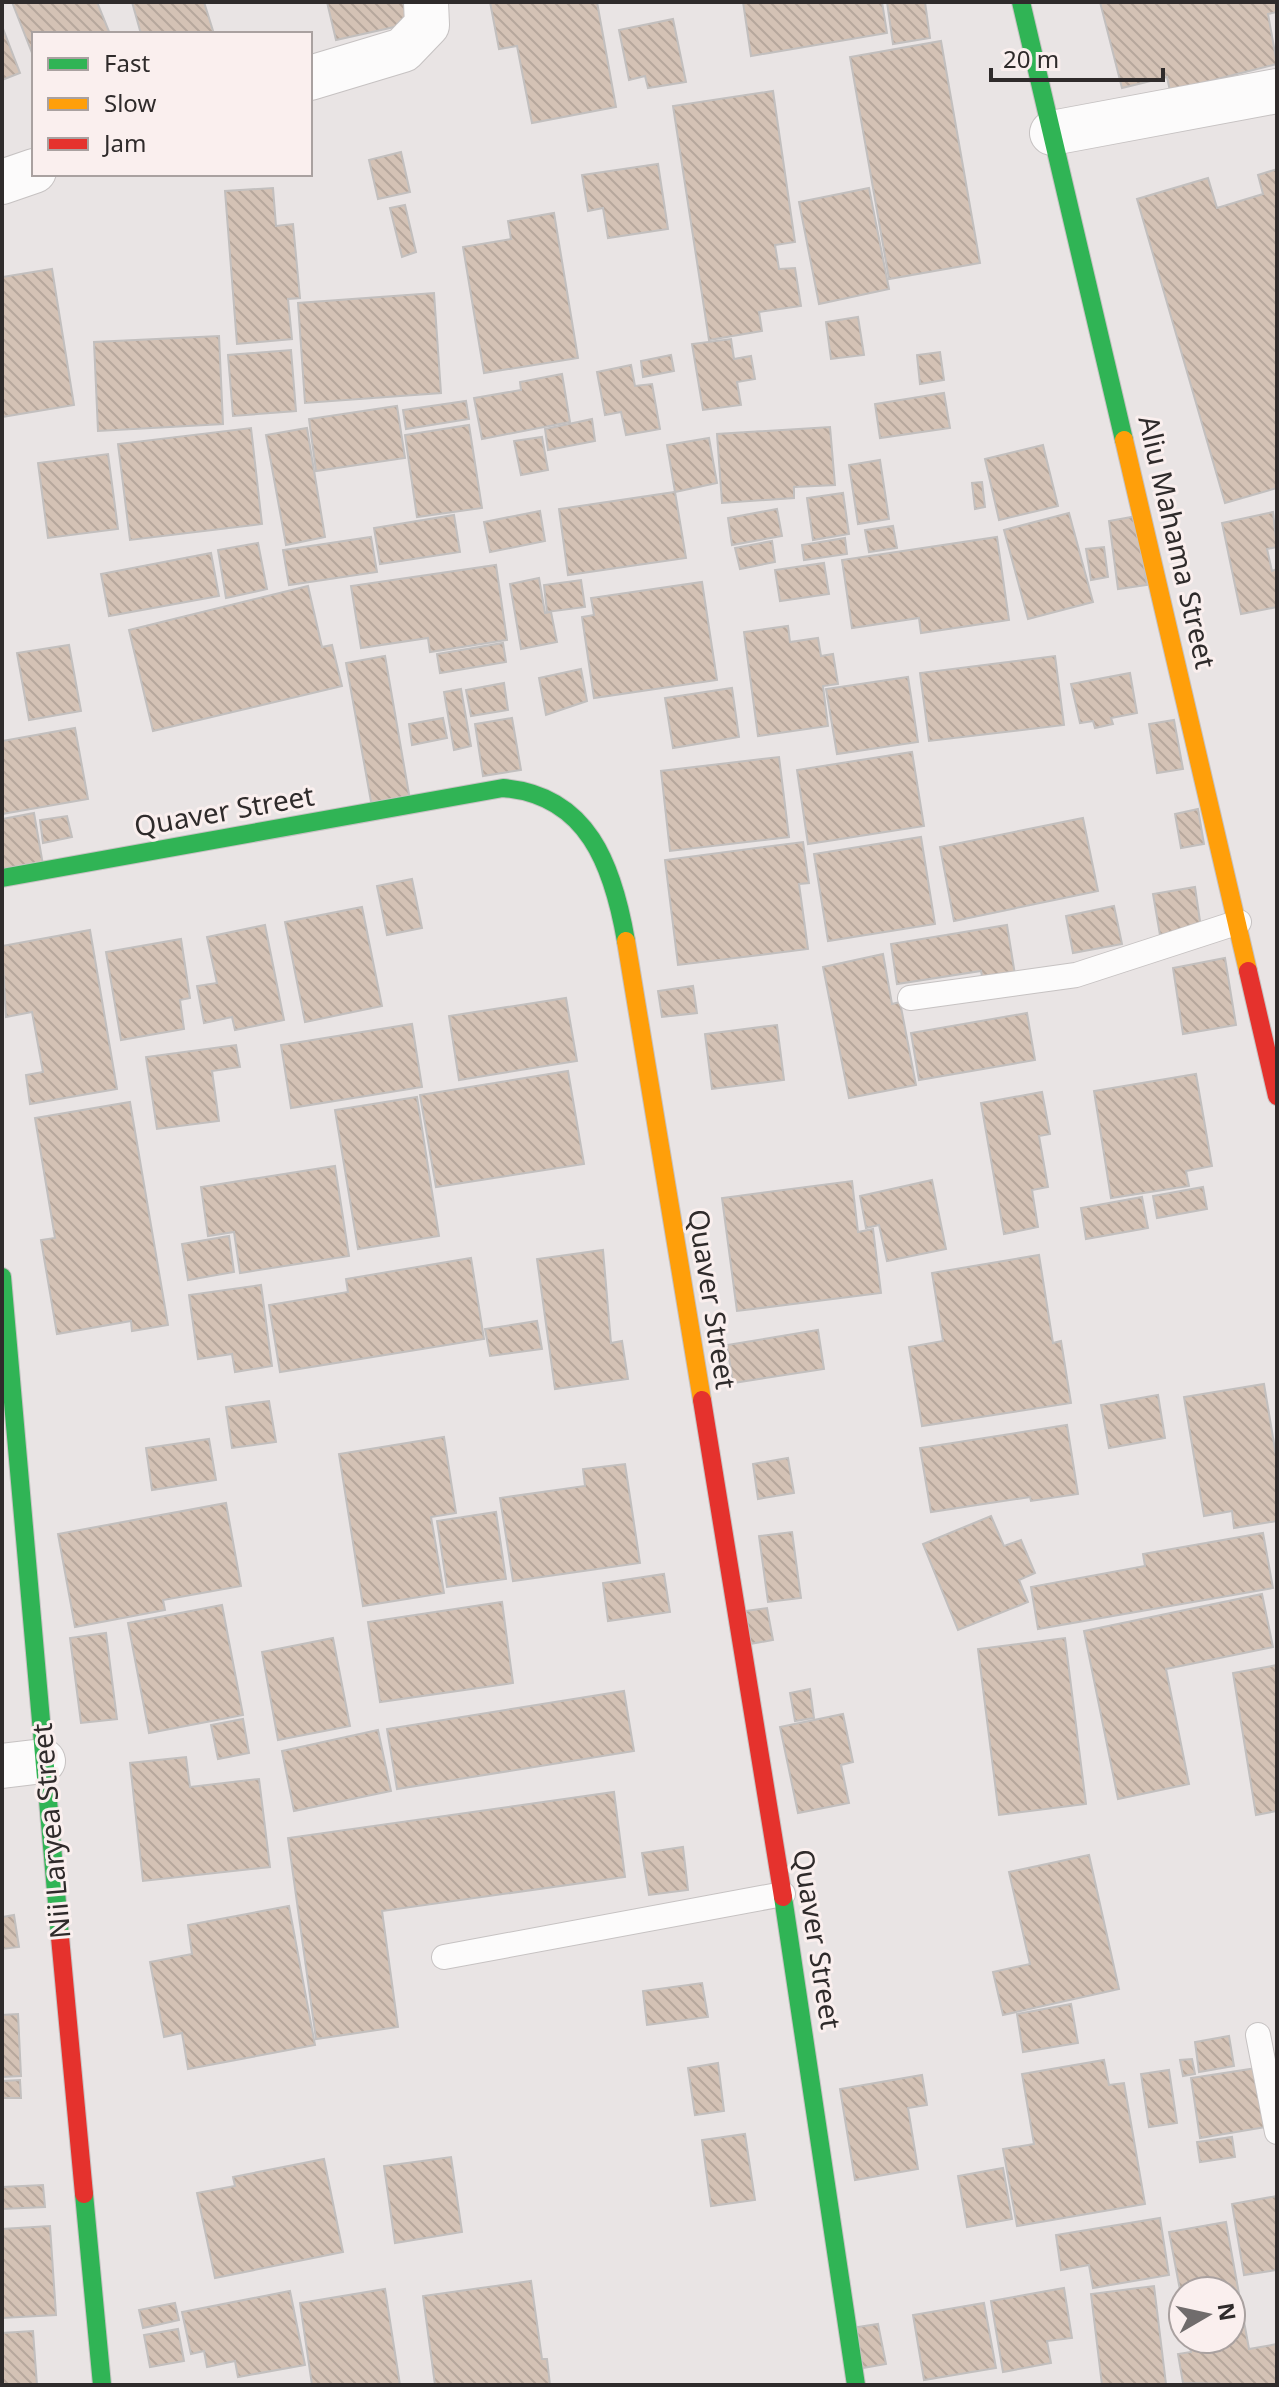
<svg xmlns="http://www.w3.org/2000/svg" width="1279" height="2387" font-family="'Noto Sans',sans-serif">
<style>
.building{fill:url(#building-back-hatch);stroke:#c2bfbe;stroke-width:2}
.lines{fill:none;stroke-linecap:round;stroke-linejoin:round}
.lane-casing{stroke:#c6c2c2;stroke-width:26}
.street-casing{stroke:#c6c2c2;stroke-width:46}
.fast-casing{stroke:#c6c2c2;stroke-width:20}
.slow-casing{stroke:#c6c2c2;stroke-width:20}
.jam-casing{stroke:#c6c2c2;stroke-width:20}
.lane{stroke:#fcfbfb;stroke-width:24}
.street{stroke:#fcfbfb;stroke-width:44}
.fast{stroke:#30b455;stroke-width:18}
.slow{stroke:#ff9f0a;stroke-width:18}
.jam{stroke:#e5322d;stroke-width:18}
.labels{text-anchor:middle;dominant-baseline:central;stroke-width:6;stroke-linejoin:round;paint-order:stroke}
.street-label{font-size:28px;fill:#2f2b2b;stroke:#faefee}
</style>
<defs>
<pattern id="building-back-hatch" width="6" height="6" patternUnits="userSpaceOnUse" patternTransform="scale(2)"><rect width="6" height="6" fill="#d4c2b5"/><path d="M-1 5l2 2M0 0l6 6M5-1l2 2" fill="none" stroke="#b6a79c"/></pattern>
</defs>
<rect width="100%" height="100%" fill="#e9e4e4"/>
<g class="building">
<polygon points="12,2 97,2 110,34 34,34 32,53"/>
<polygon points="132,2 204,2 214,34 141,34"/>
<polygon points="327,2 403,2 408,24 336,40"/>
<polygon points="490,2 597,2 616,107 532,123 517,46 499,49"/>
<polygon points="743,2 882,2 887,33 751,56"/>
<polygon points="887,2 925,2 930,38 893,44"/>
<polygon points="1100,2 1277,2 1277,12 1268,14 1277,64 1170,91 1167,77 1122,88"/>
<polygon points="673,19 686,82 648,88 645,76 629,80 619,30"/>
<polygon points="2,26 20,73 2,80"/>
<polygon points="941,41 980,263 889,279 850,57"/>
<polygon points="773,91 795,242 775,245 779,269 795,268 801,306 759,312 762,331 709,340 673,106"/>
<polygon points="401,152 410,192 378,199 369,160"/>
<polygon points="658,164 668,229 608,238 603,208 588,211 582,175"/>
<polygon points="1277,169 1277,488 1225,503 1137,199 1208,178 1217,208 1263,194 1258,175"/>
<polygon points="273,188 276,226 293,224 300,298 288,299 292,339 237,344 225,191"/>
<polygon points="869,188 889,289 819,304 799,202"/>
<polygon points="405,205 416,252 402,257 390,208"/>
<polygon points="554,213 578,358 484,373 463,247 511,239 508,221"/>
<polygon points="52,269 74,405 2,417 2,277"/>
<polygon points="434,293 441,393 305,403 298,303"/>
<polygon points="858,317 864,355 831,359 826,322"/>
<polygon points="219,336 223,424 98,431 94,342"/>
<polygon points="731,339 734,359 751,356 755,379 737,382 741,405 703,410 692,344"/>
<polygon points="291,350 296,411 233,416 228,355"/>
<polygon points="940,352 944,380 920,384 917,355"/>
<polygon points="671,355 674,371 643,377 641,361"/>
<polygon points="631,365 635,386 652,384 660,429 626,435 621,412 605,415 597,372"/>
<polygon points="562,374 570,422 482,439 474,398 521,390 520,382"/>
<polygon points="944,393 950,428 880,438 875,404"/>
<polygon points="466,401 469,419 406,429 403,410"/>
<polygon points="397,406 405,458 316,471 309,419"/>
<polygon points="592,419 595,441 548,450 545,429"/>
<polygon points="469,425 482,508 417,517 405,435"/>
<polygon points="830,427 835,485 794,487 794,498 722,503 717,434"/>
<polygon points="251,428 262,524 130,540 118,444"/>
<polygon points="307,428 325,537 286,545 266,435"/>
<polygon points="542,437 548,470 521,475 514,441"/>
<polygon points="709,438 717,483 675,492 667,445"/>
<polygon points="1043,445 1058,506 999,520 985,459"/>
<polygon points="108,454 118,529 48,538 38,463"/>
<polygon points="880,460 889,519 858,524 849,465"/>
<polygon points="982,482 985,507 975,509 972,483"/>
<polygon points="675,492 686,558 568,575 559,509"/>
<polygon points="843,493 849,534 813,540 807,498"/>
<polygon points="777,509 782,536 732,545 728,518"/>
<polygon points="540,511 545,541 490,552 484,522"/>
<polygon points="1273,512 1277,547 1267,549 1272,571 1277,569 1277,607 1241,614 1222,523"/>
<polygon points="1069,513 1093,602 1028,619 1004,530"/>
<polygon points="454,515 460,552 380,564 374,528"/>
<polygon points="1137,516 1147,585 1118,589 1109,521"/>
<polygon points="893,526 897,548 869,552 865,530"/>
<polygon points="371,537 377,572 289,585 283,550"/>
<polygon points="997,537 1009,620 921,633 919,618 852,628 842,560"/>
<polygon points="845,538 847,554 804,560 802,545"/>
<polygon points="772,541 775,562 740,569 735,548"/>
<polygon points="258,543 267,589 226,598 218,550"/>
<polygon points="1104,547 1108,577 1091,580 1086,549"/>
<polygon points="211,553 219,596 109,616 101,574"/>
<polygon points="824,563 829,594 780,601 775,570"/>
<polygon points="496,565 507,640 430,652 428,638 361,648 351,586"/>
<polygon points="539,578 545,613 551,612 557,642 521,649 510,584"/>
<polygon points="581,580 585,607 547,612 544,585"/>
<polygon points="702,582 717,680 594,698 582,617 594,615 591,598"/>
<polygon points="308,586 322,647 332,645 342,686 153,731 129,630"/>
<polygon points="788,626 790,642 818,638 821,656 833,654 838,684 823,686 828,726 758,736 744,632"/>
<polygon points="503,643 506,662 440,673 437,654"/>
<polygon points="69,645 81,711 29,720 17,653"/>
<polygon points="385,656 410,800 372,807 346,663"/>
<polygon points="1055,656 1064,725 929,741 920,673"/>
<polygon points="581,669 587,701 546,715 539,678"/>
<polygon points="1130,673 1137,713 1111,718 1113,724 1095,728 1093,721 1080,723 1071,684"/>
<polygon points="908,677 918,742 837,754 826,689"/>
<polygon points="504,683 508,710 471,716 466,690"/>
<polygon points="732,688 739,737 673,748 665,698"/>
<polygon points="461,689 471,746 454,750 444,692"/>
<polygon points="443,718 447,738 412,745 409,724"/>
<polygon points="512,718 521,770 483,776 475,724"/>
<polygon points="1174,720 1183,769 1157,773 1149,724"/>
<polygon points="75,728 88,799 2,814 2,741"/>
<polygon points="912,752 924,826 808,844 797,770"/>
<polygon points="779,757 789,837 670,851 661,771"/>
<polygon points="1198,809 1204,844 1181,848 1175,814"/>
<polygon points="34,813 43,865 2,872 2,819"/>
<polygon points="67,816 72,837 43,843 40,820"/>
<polygon points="1083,818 1098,891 954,921 940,847"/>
<polygon points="921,837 935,924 828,941 814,854"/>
<polygon points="803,842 809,883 799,884 808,949 678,965 665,860"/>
<polygon points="412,879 422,928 387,935 377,886"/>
<polygon points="1195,887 1201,928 1160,935 1153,894"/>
<polygon points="1114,906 1122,944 1073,953 1066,916"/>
<polygon points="362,907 382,1006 305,1022 285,922"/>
<polygon points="265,925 284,1020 235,1030 232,1017 204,1023 197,986 217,983 207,937"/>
<polygon points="1007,925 1016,981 984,986 981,971 897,984 891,944"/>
<polygon points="90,930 117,1089 30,1104 26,1075 43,1072 32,1012 6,1017 2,946"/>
<polygon points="181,939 190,998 180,1000 184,1029 121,1040 106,952"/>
<polygon points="883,954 892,1004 900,1002 916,1085 849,1098 823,967"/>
<polygon points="1225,958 1236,1025 1183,1034 1173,968"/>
<polygon points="693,986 697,1013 662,1017 658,991"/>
<polygon points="566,998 577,1061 459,1080 449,1016"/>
<polygon points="1027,1013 1035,1060 919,1080 911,1033"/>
<polygon points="412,1024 422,1087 291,1108 281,1045"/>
<polygon points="777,1025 784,1080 712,1089 705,1034"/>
<polygon points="236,1045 240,1067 212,1071 219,1121 157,1129 146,1057"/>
<polygon points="568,1071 584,1164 436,1187 420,1095"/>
<polygon points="1196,1074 1212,1166 1186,1171 1189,1186 1111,1198 1094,1091"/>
<polygon points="1042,1092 1050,1134 1039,1136 1048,1187 1032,1190 1038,1227 1004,1234 981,1103"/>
<polygon points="417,1097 439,1236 358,1249 335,1110"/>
<polygon points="130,1102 168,1325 132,1331 131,1321 57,1334 41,1240 55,1238 35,1118"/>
<polygon points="335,1166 349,1256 240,1273 234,1232 208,1236 201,1187"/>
<polygon points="932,1180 946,1249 887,1261 879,1225 866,1228 860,1196"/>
<polygon points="852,1181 858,1232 873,1229 881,1293 737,1311 722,1198"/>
<polygon points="1203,1187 1207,1209 1157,1218 1153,1196"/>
<polygon points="1142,1197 1148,1228 1086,1239 1081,1208"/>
<polygon points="229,1236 234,1272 188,1280 182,1244"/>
<polygon points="603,1250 611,1343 622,1341 628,1379 555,1389 537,1259"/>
<polygon points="1039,1255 1053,1343 1061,1341 1071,1403 922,1426 909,1347 943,1341 932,1273"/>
<polygon points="471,1258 484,1339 280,1372 269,1305 348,1292 346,1279"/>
<polygon points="261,1285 272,1366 235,1372 232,1354 198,1359 189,1295"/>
<polygon points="537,1321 542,1349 490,1356 485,1329"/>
<polygon points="818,1330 824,1369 733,1383 727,1345"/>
<polygon points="1264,1384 1277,1461 1277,1521 1234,1528 1232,1511 1204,1516 1184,1397"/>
<polygon points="1158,1395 1165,1438 1109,1448 1101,1405"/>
<polygon points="269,1401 276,1442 232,1448 226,1407"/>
<polygon points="1067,1425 1078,1494 1031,1501 1030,1497 931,1512 920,1448"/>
<polygon points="444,1437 456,1513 431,1517 444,1593 363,1606 339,1454"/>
<polygon points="209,1439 216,1480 152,1490 146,1448"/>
<polygon points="788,1458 794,1493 758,1499 753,1464"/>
<polygon points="625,1464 640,1563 513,1581 500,1498 585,1486 583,1469"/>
<polygon points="226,1503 241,1586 163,1600 165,1610 75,1627 58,1534"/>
<polygon points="496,1512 506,1579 447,1587 437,1521"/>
<polygon points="991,1516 1004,1546 1021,1540 1035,1573 1019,1580 1028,1602 958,1630 923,1544"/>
<polygon points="792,1532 801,1598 768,1602 759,1536"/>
<polygon points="1263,1533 1273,1588 1038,1629 1031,1587 1145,1566 1143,1554"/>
<polygon points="664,1574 670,1612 608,1621 603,1583"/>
<polygon points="1262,1594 1273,1647 1166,1669 1189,1784 1118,1799 1084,1631"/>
<polygon points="502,1602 513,1683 380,1702 368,1622"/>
<polygon points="222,1605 243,1715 149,1733 128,1623"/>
<polygon points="767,1608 773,1640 750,1644 745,1611"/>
<polygon points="106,1633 117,1719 81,1723 70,1638"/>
<polygon points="333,1638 350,1726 278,1740 262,1652"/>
<polygon points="1065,1638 1086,1804 999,1815 978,1649"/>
<polygon points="1277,1665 1277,1811 1256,1815 1233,1673"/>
<polygon points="810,1689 814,1718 795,1721 790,1693"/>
<polygon points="624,1691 634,1751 397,1789 387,1729"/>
<polygon points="843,1714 853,1762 841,1765 849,1803 798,1813 780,1727"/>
<polygon points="243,1719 249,1753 218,1759 211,1725"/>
<polygon points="378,1730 391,1791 294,1811 282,1751"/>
<polygon points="186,1757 190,1787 259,1779 270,1867 143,1881 130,1763"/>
<polygon points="614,1792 625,1877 382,1911 398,2027 316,2039 288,1838"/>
<polygon points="683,1847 688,1890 649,1895 642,1853"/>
<polygon points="1089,1855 1119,1989 1003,2015 993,1972 1030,1964 1009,1872"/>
<polygon points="289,1906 315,2045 188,2069 182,2033 164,2037 150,1962 192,1954 188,1925"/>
<polygon points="14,1915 19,1947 2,1949 2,1917"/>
<polygon points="702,1983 708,2017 647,2025 643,1991"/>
<polygon points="1071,2004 1078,2043 1023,2052 1017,2014"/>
<polygon points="18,2014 21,2076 2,2077 2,2015"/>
<polygon points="1229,2036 1234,2066 1199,2072 1195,2042"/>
<polygon points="1192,2059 1195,2074 1183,2076 1180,2060"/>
<polygon points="1104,2060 1109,2085 1124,2083 1145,2204 1017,2226 1003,2149 1034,2144 1022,2074"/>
<polygon points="718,2063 724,2111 695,2115 688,2068"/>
<polygon points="1257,2068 1266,2127 1200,2138 1191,2078"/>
<polygon points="1169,2070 1177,2123 1149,2127 1141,2074"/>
<polygon points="922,2075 927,2105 908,2108 918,2169 855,2180 840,2089"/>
<polygon points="20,2080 21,2098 3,2098 2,2081"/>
<polygon points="745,2134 755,2200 711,2206 702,2140"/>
<polygon points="1232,2137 1235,2157 1200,2162 1197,2142"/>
<polygon points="451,2157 462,2232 395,2243 384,2166"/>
<polygon points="324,2159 343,2252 215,2278 197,2193 235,2186 233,2177"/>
<polygon points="1003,2168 1012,2219 967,2227 958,2176"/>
<polygon points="43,2185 45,2207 2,2209 2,2187"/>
<polygon points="1277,2196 1277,2270 1244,2275 1232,2204"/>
<polygon points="1160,2218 1169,2275 1093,2288 1089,2265 1061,2270 1056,2235"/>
<polygon points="1226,2222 1249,2349 1277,2344 1277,2385 1183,2383 1178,2354 1191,2352 1189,2339 1231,2339 1231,2291 1183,2291 1183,2306 1169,2232"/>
<polygon points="50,2226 56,2315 2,2318 2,2229"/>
<polygon points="531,2281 542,2359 547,2359 550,2385 435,2385 423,2296"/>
<polygon points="1154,2286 1166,2384 1102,2385 1091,2294"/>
<polygon points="1064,2288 1072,2338 1047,2341 1051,2363 1003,2372 991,2301"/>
<polygon points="385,2289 400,2385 312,2385 300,2303"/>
<polygon points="290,2291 305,2365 238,2377 235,2361 207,2367 204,2351 191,2354 182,2312"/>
<polygon points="175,2303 179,2320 143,2328 139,2310"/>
<polygon points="984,2303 996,2368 924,2380 913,2315"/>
<polygon points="878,2324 886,2364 857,2369 851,2328"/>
<polygon points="178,2329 184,2361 150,2367 144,2335"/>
<polygon points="33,2331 37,2385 2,2385 2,2333"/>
</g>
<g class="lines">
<defs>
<g id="lane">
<polyline points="910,998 1076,975 1239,922"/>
<polyline points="444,1957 783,1894"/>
<polyline points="1258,2035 1277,2132"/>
</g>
<g id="street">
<polyline points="310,78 403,50 427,25 426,2"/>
<polyline points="1052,133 1277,91"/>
<polyline points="2,182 34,171"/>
<polyline points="2,1766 43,1761"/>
</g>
<g id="fast">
<polyline points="1021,2 1124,440"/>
<path d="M 2,878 L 503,788 C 588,795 613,866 626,941"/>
<polyline points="2,1277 60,1937"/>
<polyline points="783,1897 856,2385"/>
<polyline points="84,2194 102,2385"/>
</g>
<g id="slow">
<polyline points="1124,440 1248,971"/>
<polyline points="626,941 702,1400"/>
</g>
<g id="jam">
<polyline points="1248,971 1277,1096"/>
<polyline points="702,1400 783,1897"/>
<polyline points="60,1937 84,2194"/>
</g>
</defs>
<use href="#lane" class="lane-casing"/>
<use href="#street" class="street-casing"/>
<use href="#fast" class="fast-casing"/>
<use href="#slow" class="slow-casing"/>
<use href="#jam" class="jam-casing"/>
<use href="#lane" class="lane"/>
<use href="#street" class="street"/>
<use href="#fast" class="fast"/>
<use href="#slow" class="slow"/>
<use href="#jam" class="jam"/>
</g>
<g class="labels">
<g class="street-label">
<text transform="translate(1178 542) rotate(77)">Aliu Mahama Street</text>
<text transform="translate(224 810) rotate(-10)">Quaver Street</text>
<text transform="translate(713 1299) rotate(81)">Quaver Street</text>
<text transform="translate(50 1831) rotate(-95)">Nii Laryea Street</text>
<text transform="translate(818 1939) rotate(81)">Quaver Street</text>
</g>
</g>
<rect width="1279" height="2387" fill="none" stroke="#2f2b2b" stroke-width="8"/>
<rect x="32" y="32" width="280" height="144" fill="#faefee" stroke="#a9a1a0" stroke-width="2"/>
<rect x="48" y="58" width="40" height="12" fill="#30b455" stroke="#a9a1a0" stroke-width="2"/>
<text x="104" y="72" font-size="24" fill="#2f2b2b">Fast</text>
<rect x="48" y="98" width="40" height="12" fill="#ff9f0a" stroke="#a9a1a0" stroke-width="2"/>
<text x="104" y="112" font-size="24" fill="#2f2b2b">Slow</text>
<rect x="48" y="138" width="40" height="12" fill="#e5322d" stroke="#a9a1a0" stroke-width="2"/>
<text x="104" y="152" font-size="24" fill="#2f2b2b">Jam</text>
<g transform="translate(1207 2315) rotate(81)"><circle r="38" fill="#faefee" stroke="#a9a1a0" stroke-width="2"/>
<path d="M0-6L14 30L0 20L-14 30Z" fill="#706c6c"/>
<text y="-12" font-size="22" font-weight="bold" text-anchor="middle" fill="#2f2b2b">N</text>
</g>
<path d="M991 68v12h172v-12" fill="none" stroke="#2f2b2b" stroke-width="4"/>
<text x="1003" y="68" font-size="24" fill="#2f2b2b" stroke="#faefee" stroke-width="6" paint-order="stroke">20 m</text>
</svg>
